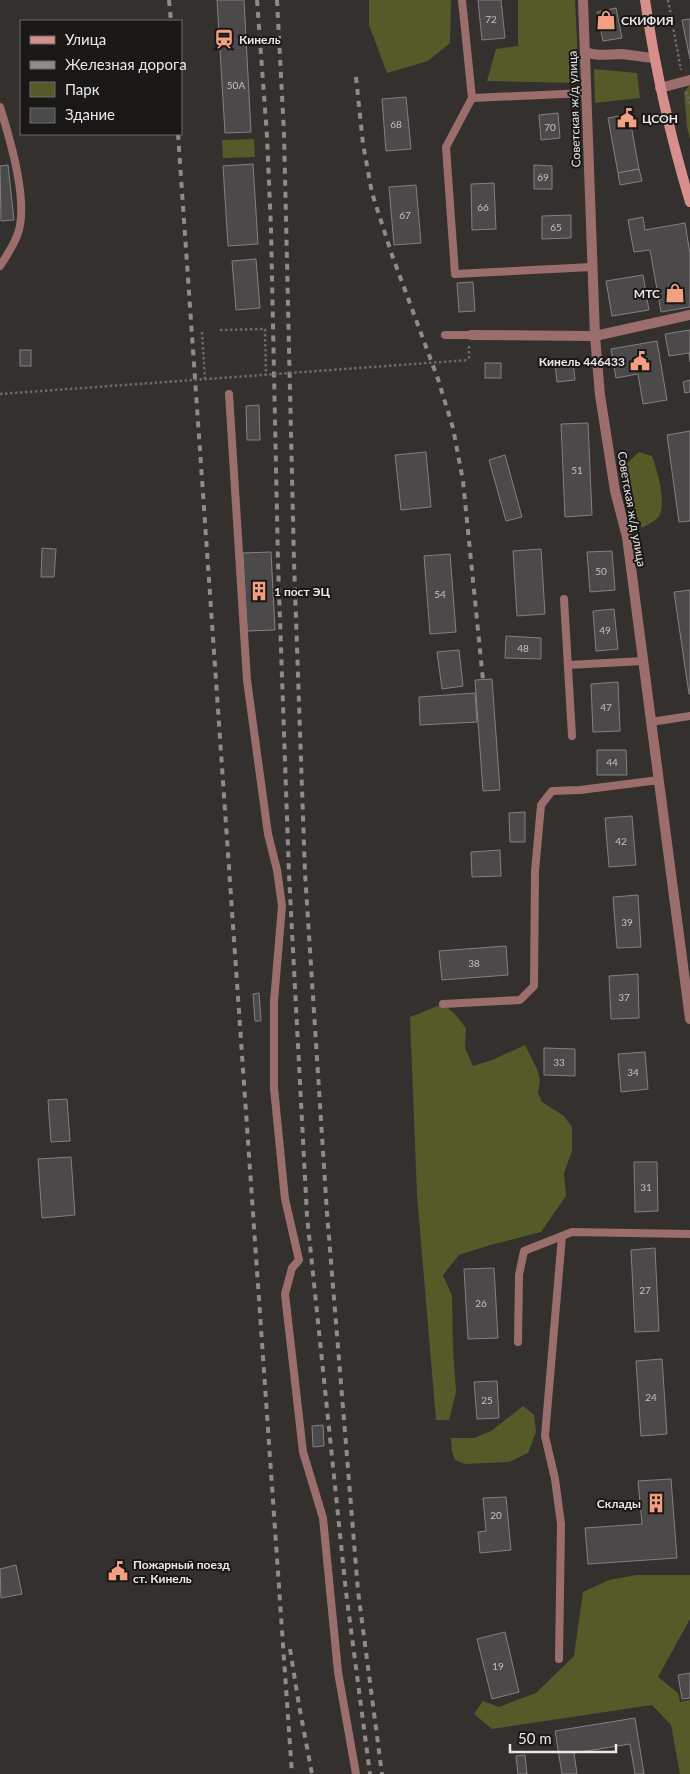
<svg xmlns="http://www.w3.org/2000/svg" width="690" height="1774" font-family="Lato,sans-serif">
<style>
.green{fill:#565a29}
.building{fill:#4c494b;stroke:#838082}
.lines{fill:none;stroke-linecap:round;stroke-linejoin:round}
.path{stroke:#6c6a68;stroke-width:2.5;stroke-dasharray:2.5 2.5;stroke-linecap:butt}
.lane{stroke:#9b6e6b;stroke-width:8}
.street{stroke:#9b6e6b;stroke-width:10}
.secondary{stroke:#d78f8c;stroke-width:10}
.rail{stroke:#8e8b8a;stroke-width:4;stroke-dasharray:6 6;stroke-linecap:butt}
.path-bridge{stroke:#6c6a68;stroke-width:2.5;stroke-dasharray:2.5 2.5;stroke-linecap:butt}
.labels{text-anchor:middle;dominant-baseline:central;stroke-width:4;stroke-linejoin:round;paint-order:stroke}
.number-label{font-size:10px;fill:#c3c1c1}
.poi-label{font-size:12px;font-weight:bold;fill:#ebe9e8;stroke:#191817;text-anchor:start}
.street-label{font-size:12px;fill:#ebe9e8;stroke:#191817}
</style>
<rect width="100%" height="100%" fill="#33302e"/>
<g class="green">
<polygon points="369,0 451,0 450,43 428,61 387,73 369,25"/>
<polygon points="518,0 575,0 579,83 487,81 496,49 518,46"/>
<polygon points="594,69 637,73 640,98 595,103"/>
<polygon points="690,85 690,139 687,127 684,92"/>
<polygon points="254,139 255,157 223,158 222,140"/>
<path d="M 639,452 L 652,456 C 657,469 667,504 659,516 C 656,521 648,524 642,528 L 629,499 L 620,470 Z"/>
<polygon points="443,1004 454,1013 466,1028 465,1048 473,1066 492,1060 525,1045 537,1069 540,1080 538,1093 542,1102 564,1116 572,1127 572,1151 564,1173 566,1196 541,1232 487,1246 459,1255 443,1275 452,1296 453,1349 456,1392 449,1420 436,1420 417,1195 410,1017"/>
<polygon points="523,1406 534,1415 536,1432 528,1453 509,1462 465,1464 455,1460 452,1452 451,1438 474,1438 491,1431"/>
<polygon points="636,1575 690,1575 690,1619 658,1677 678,1693 680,1702 690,1700 690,1774 680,1774 671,1725 652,1705 492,1729 474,1714 483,1701 499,1707 536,1693 574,1656 583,1592 609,1580"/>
</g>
<g class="building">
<polygon points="217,0 244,0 251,132 225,133"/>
<polygon points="478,0 501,0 505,38 482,40"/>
<polygon points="616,8 622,38 603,41 597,12"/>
<polygon points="690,19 690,59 682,20"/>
<polygon points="406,97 411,149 386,151 382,99"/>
<polygon points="558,113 560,138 541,140 539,115"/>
<polygon points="629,114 639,169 618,173 608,118"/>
<polygon points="253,164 258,244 228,246 223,166"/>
<polygon points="8,165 14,220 1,221 0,166"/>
<polygon points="534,165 552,166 552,189 534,189"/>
<polygon points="639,169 642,181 620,185 618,173"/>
<polygon points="494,183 496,229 472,230 471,184"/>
<polygon points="416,185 421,243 394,245 389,187"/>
<polygon points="571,215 571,238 542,239 542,216"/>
<polygon points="643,217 645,230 685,223 690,254 690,307 661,312 650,250 634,252 628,220"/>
<polygon points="256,259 260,308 236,310 232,261"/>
<polygon points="643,275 649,310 612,316 606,281"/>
<polygon points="473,282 475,311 459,312 457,283"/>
<polygon points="690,330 690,362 689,353 669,356 665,334"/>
<polygon points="657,341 667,400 643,404 638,374 616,378 611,349"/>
<rect x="20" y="350" width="11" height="16"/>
<polygon points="573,361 575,380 557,382 555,363"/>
<rect x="485" y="363" width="16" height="15"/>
<polygon points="690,380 690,392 685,393 683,382"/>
<polygon points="259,405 260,440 247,440 246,406"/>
<polygon points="588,423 592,515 565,517 561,424"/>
<polygon points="690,431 690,521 679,522 667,435"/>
<polygon points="426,452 431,507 401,510 395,455"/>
<polygon points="505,455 522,517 506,521 489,460"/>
<polygon points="42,548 56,549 54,577 41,577"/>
<polygon points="541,549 545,614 517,616 513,551"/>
<polygon points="612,551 615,590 590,592 587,552"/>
<polygon points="271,552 275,630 247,631 243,553"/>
<polygon points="450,554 456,632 430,634 424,556"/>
<polygon points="690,590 690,694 689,694 674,592"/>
<polygon points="614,609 618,649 596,651 593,611"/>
<polygon points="506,636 541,638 541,659 505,658"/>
<polygon points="459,650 463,686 442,689 437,652"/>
<polygon points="492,679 500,790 483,791 475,680"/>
<polygon points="618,682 620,731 593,732 591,684"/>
<polygon points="475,693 477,722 420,725 419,697"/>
<polygon points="597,750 626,750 627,775 597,775"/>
<polygon points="525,812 525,842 510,842 509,813"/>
<polygon points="632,816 636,865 609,867 605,818"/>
<polygon points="500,850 501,876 472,877 471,852"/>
<polygon points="638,895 641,947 617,948 613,897"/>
<polygon points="506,946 508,975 442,980 439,951"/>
<polygon points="638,974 639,1018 611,1019 609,976"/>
<polygon points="259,993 261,1021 255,1021 253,994"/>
<polygon points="544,1048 575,1049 575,1076 544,1075"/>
<polygon points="645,1052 648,1089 621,1092 618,1054"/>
<polygon points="67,1099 70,1141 51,1142 48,1100"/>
<polygon points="71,1157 75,1215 42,1218 38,1159"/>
<polygon points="634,1162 657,1162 658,1211 635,1212"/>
<polygon points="655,1248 659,1331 635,1332 631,1250"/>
<polygon points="494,1268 498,1338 468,1339 464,1269"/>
<polygon points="662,1359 667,1434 641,1436 636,1361"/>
<polygon points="497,1381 499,1418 477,1419 474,1382"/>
<polygon points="323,1425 324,1446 313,1447 312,1426"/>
<polygon points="671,1479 677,1558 588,1564 585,1528 642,1524 638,1481"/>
<polygon points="506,1497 511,1550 480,1553 478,1532 486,1531 483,1498"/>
<polygon points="16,1565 22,1594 1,1598 0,1569"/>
<polygon points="505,1632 519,1692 492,1699 477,1639"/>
<polygon points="690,1673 690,1698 682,1699 678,1675"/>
<polygon points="635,1718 644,1774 635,1774 630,1744 574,1753 577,1774 562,1774 555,1731"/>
<polygon points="525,1755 527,1774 518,1774 516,1756"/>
</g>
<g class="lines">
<g class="path">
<polyline points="668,0 681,70"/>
<polyline points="686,92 690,104"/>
<polyline points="220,330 265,329 266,375"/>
<polyline points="202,332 205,380"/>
<polyline points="469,346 469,360"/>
</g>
<g class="lane">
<polyline points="462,0 472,98 586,93"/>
<polyline points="472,98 446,147 455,274 592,267"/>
<path d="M 0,107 C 10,139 30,205 17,236 C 13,246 6,257 0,266"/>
<polyline points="445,335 471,335"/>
<polyline points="229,394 247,680 268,834 277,870 282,906 274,1001 274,1088 285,1199 299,1260 292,1268 285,1294 303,1452 323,1518 338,1672 356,1774"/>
<polyline points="564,599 572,736"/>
<polyline points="568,665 643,661"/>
<polyline points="651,722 690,716"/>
<polyline points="443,1004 520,1000 534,986 535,871 541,805 552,791 580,790 659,780"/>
<polyline points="518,1342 519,1275 524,1251 572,1232 690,1234"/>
<polyline points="559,1659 561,1524 555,1479 545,1436 562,1236"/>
</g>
<g class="street">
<polyline points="583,0 595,336 600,395 615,491 627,537 690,1019"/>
<path d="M 585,52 C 600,57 607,54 621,54 C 632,55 643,57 653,58"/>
<polyline points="660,88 690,80"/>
<polyline points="471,335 595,336 690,315"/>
</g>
<path class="secondary" d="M 645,0 C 655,68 670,136 690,202"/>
<g class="rail">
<polyline points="169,0 171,21"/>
<polyline points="257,0 267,136 271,229 278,563 289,874 307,1216 346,1592 370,1774"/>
<polyline points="277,0 284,133 294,562 305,873 327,1213 358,1591 382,1774"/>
<polyline points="356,77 363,144 372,193 392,255 438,379 453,428 463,481 483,680"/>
<polyline points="178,134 292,1774"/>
<polyline points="290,1649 299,1705 312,1774"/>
</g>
<polyline class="path-bridge" points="0,394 469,360"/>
</g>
<defs>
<symbol id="shop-bare" viewBox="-9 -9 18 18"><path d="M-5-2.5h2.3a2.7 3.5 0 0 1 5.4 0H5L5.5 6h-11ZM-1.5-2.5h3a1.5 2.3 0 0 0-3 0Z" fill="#f2a081" stroke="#191817" stroke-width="2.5" paint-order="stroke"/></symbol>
<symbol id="station-bare" viewBox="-9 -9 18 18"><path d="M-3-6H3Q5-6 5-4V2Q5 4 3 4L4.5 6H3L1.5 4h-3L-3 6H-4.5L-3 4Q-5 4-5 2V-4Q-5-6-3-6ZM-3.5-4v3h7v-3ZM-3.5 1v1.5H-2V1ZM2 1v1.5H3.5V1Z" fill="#f2a081" stroke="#191817" stroke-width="2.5" paint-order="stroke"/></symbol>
<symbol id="civic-bare" viewBox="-9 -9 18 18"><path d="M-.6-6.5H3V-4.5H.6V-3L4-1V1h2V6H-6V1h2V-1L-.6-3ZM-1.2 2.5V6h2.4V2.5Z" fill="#f2a081" stroke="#191817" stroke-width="2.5" paint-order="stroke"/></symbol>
<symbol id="building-bare" viewBox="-9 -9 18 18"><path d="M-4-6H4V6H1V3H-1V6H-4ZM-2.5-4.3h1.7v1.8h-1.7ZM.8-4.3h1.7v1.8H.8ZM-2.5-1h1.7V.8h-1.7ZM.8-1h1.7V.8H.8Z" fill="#f2a081" stroke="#191817" stroke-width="2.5" paint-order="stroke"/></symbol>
</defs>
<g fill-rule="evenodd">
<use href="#shop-bare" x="592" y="6" width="28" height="28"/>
<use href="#station-bare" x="210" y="25" width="28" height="28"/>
<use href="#civic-bare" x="613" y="104" width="28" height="28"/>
<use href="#shop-bare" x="661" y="279" width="28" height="28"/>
<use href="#civic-bare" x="626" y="347" width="28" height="28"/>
<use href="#building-bare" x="245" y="577" width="28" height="28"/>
<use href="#building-bare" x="642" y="1489" width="28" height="28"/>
<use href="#civic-bare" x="104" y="1557" width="28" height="28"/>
</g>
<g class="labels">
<g class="number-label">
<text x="491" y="19">72</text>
<text x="236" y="85">50А</text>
<text x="396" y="124">68</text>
<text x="550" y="127">70</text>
<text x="543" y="177">69</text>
<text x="483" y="207">66</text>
<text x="405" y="215">67</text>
<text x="556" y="227">65</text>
<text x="577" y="470">51</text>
<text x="601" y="571">50</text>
<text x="440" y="594">54</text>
<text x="605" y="630">49</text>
<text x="523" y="648">48</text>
<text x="606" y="707">47</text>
<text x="612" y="762">44</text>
<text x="621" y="841">42</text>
<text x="627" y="922">39</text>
<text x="474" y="963">38</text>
<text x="624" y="997">37</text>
<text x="559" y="1062">33</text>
<text x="633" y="1072">34</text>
<text x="646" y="1187">31</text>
<text x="645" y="1290">27</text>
<text x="481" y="1303">26</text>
<text x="651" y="1397">24</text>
<text x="487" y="1400">25</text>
<text x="496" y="1515">20</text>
<text x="498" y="1666">19</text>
</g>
<g class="poi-label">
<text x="621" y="20">СКИФИЯ</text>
<text x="239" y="39">Кинель</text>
<text x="642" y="118">ЦСОН</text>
<text x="660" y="293" text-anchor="end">МТС</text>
<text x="625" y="361" text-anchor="end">Кинель 446433</text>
<text x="274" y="591">1 пост ЭЦ</text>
<text x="641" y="1503" text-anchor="end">Склады</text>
<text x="133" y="1564">Пожарный поезд<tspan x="133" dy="14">ст. Кинель</tspan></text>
</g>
<g class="street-label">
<text transform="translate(574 109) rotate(-92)">Советская ж/д улица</text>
<text transform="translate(632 509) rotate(80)">Советская ж/д улица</text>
</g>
</g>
<rect x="20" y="20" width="162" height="115" fill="#191817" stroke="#6d6c6b"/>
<rect x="30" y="36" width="25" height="8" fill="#d78f8c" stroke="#6d6c6b"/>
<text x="65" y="45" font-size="15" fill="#ebe9e8">Улица</text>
<rect x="30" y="61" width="25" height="8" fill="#8e8b8a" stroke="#6d6c6b"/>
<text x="65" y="70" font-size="15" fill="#ebe9e8">Железная дорога</text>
<rect x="30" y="82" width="25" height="15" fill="#565a29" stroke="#6d6c6b"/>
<text x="65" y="95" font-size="15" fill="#ebe9e8">Парк</text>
<rect x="30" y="108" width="25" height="15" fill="#4c494b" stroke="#6d6c6b"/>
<text x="65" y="120" font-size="15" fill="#ebe9e8">Здание</text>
<path d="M510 1744v8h106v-8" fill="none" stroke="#ebe9e8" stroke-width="2.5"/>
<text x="518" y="1744" font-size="15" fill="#ebe9e8" stroke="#191817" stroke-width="4" paint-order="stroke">50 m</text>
</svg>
